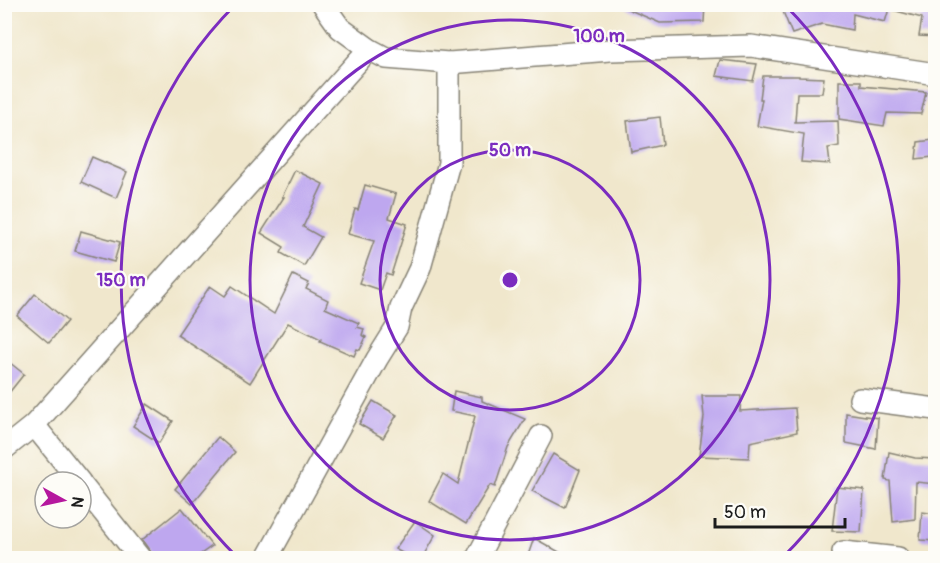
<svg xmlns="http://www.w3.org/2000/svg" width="940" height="563" font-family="Pangolin,sans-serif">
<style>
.building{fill:#bea7ef}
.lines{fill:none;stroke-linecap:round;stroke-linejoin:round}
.minor-casing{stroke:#868274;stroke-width:24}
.minor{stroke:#fff;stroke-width:21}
.ring{fill:none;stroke:#7b2cbf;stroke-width:3}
.centre{fill:#7b2cbf;stroke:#fdfcf7;stroke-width:3}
.ring-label{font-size:18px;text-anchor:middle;font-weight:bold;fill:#7b2cbf;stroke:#fdfcf7;stroke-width:4.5;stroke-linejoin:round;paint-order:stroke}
</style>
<rect width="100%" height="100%" fill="#fdfcf7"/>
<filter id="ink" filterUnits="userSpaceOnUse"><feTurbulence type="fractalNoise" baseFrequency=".0167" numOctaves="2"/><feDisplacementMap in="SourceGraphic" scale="12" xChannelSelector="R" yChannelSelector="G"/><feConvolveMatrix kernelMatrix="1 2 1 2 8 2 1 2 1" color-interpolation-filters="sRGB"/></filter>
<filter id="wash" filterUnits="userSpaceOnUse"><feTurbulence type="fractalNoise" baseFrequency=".008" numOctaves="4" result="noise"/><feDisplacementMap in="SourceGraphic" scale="24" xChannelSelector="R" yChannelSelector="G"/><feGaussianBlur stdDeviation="1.35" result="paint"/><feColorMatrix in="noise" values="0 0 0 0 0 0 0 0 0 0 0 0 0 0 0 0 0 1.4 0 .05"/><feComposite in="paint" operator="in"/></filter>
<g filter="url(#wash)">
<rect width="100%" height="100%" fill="#f0e7cc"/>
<g id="blocks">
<g class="building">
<polygon points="616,4 662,4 662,7 705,4 704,22 660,23"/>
<polygon points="780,4 936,4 936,37 919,36 922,18 889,9 885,22 853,14 852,30 822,24 792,34"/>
<polygon points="720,60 757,64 753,81 716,76"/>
<polygon points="763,76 799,76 799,77 824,78 822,93 797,93 795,122 838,121 839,146 828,148 830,164 801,162 804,134 757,126 762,99 760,99"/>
<polygon points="839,81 861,81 861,86 926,92 921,114 887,113 884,126 839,119"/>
<polygon points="660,117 663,145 631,152 627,121"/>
<polygon points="933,140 933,157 916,159 918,142"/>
<polygon points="92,157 127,172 116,198 81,182"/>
<polygon points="295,170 323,184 303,227 321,237 304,266 281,253 284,247 261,233 284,197 282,197"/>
<polygon points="365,185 396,194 389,218 407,224 391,275 386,273 380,290 359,283 374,241 348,234 355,209 358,210"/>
<polygon points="81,231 120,242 114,262 75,251"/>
<polygon points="293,275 309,283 306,289 328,300 325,308 359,323 357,327 364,329 362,335 366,337 360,350 357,349 354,356 320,341 321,339 288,323 250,383 177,335 210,286 225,296 232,286 274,314"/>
<polygon points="35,294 67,321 49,343 17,316"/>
<polygon points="4,358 24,374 4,399"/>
<polygon points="454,391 482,397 482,401 525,419 508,447 495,487 490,485 466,524 429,501 443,474 458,484 475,416 451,411"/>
<polygon points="702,396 741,396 740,411 795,408 797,432 750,442 749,458 699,456 704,417"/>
<polygon points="373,401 397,415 383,438 359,424"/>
<polygon points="147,404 173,421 159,443 133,426"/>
<polygon points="846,413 878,418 876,449 846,443"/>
<polygon points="218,437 235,452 192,504 175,489"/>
<polygon points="889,452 915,458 936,459 936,484 916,482 915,519 893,522 890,481 885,480"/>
<polygon points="553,454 580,470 565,508 532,491"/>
<polygon points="837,487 864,490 861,532 832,531"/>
<polygon points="182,508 212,546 195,558 153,558 150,551 142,540"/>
<polygon points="922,512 936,514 936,541 920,540"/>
<polygon points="415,521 435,535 422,558 411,558 395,549"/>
<polygon points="534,538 570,558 527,558"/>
</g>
</g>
</g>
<g filter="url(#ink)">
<use href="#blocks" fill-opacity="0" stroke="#868274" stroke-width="1.5"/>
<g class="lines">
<defs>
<g id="minor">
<polyline points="323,4 340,28 369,49 386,58 449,63 610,50 751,46 936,74"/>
<polyline points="860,399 936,409"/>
<polyline points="34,425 80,482"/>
<polyline points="4,449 34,425 369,49"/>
<polyline points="81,484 140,558"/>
<polyline points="843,552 898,558"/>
<polyline points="267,558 377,359 397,327 401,308 420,268 449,163 449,63"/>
<polyline points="477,558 541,436"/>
</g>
</defs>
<use href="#minor" class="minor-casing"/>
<use href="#minor" class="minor"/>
</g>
</g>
<g class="ring">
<circle cx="510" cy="280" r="130"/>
<circle cx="510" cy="280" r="260"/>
<path d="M237 557A389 389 0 0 1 235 5M785 5A389 389 0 0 1 783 557"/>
</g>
<circle cx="510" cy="280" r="9" class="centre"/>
<g class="ring-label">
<text x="599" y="42">100 m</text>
<text x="510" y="156">50 m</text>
<text x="121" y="286">150 m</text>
</g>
<rect width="940" height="563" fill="none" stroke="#fdfcf7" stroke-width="24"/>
<g transform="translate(63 500) rotate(98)"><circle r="28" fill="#fdfcf7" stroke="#a3a29f" stroke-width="1.5"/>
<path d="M0-4.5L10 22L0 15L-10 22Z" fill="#b5179e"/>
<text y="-9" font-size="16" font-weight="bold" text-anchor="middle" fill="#1c1c1c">N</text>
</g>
<path d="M715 518v9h130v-9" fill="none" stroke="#1c1c1c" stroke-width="3"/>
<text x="724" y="518" font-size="18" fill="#1c1c1c" stroke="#fdfcf7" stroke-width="4.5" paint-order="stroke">50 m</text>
</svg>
